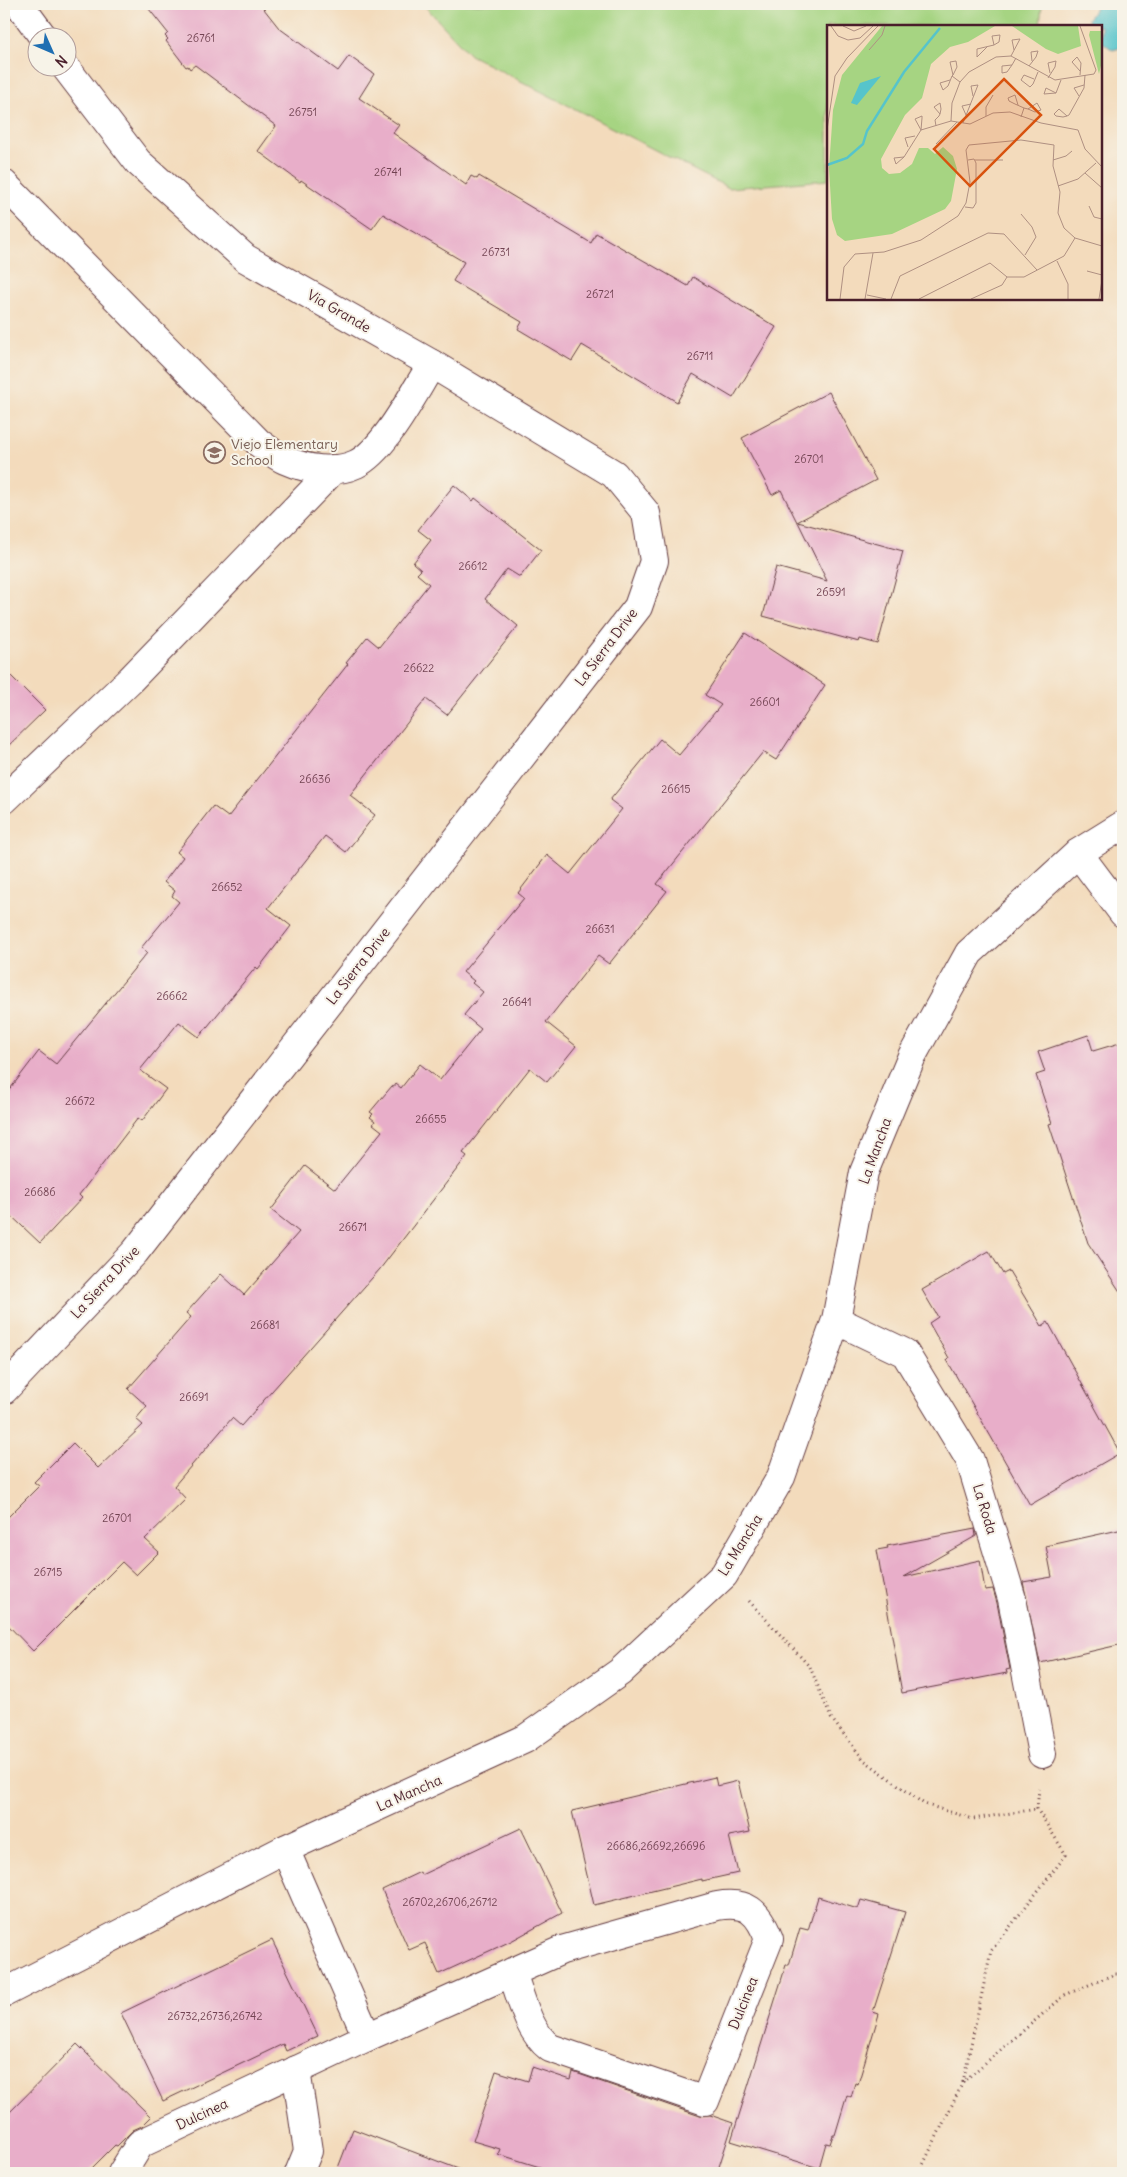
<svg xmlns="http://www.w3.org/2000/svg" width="1127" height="2177" font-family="Delius,sans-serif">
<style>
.green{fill:#a6d482;stroke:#787a56}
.water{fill:#56c4cb;stroke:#50727b}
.building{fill:#e8aec9}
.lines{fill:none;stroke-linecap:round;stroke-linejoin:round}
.minor-casing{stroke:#633b41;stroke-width:30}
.path{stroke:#633b41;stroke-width:3;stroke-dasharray:1 4;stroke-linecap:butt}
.minor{stroke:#fff;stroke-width:28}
.labels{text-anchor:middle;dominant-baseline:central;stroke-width:4;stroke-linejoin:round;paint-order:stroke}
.number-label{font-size:11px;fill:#724352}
.street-label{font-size:14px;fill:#4a1f2b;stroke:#f7f3e8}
.education-label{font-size:14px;fill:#785e54;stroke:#f7f3e8;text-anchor:start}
.inset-river{fill:none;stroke:#56c4cb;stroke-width:2.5}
.inset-road{fill:none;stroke:#af9082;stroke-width:1}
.view{fill:#d8530f;fill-opacity:0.15;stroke:#d8530f;stroke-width:2.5}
.inset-edge{fill:none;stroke:#4a1f2b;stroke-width:2.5}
</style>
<rect width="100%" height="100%" fill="#f7f3e8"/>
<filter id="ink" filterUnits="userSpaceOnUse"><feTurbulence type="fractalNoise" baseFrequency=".02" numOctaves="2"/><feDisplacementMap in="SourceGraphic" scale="10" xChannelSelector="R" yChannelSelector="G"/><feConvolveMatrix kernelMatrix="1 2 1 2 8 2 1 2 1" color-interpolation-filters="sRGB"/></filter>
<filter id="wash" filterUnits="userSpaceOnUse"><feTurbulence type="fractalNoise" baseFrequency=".0096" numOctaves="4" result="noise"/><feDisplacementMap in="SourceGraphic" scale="20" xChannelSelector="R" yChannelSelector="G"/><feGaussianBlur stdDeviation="1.12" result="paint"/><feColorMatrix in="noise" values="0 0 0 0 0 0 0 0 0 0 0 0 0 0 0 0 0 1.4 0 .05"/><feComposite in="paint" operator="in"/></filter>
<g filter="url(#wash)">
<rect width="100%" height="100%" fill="#f3dbbc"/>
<polygon class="green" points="423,4 1042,4 1040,26 828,26 828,180 729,188 470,55"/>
<polygon class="water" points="1099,4 1123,4 1123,47 1113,50 1101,41 1101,26 1090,26 1088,19"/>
<g id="blocks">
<g class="building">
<polygon points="145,4 260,4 279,28 338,71 349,56 374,74 359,98 399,125 393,133 466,185 471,176 477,179 479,176 591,243 596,233 688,286 693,277 776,327 733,398 693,374 677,402 582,345 572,361 518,329 522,322 453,281 464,262 383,214 372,229 301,180 300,182 258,151 276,126 195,65 190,69 188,66 186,67 166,41 168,39 165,36 168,33"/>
<polygon points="829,392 876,480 797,522 781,490 772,495 742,438"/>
<polygon points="454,485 473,501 475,498 541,550 520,577 507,569 485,599 518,626 447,715 426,699 350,795 375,815 346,852 325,836 268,908 291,926 258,969 256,967 199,1037 179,1022 140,1070 166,1089 142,1121 138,1118 79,1195 82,1198 40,1243 4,1209 4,1097 39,1051 56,1064 147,953 141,948 179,902 172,896 175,891 164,882 183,857 177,852 213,806 228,817 348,664 346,663 367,637 379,647 429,584 417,574 421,570 413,563 431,540 418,530"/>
<polygon points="798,522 903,551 878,644 860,639 859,642 763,616 776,567 827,581"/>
<polygon points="745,633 825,685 776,760 763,752 657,884 667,891 609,964 598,956 546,1022 576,1046 547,1082 530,1068 463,1153 467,1156 380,1269 241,1426 232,1418 174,1486 186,1499 145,1539 159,1552 136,1575 122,1562 33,1651 4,1621 4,1521 39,1486 34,1482 73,1443 98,1468 143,1425 136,1419 147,1406 128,1389 191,1317 186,1313 221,1274 244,1295 299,1232 271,1210 305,1166 335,1189 382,1131 373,1124 375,1121 370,1117 373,1114 370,1112 392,1086 394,1087 396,1084 401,1088 420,1064 440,1080 481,1029 464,1015 483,992 472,983 474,981 463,972 524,898 518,893 547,855 570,874 622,809 610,800 660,739 679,755 721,705 705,695"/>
<polygon points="4,669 45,710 4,750"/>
<polygon points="1088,1035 1093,1051 1123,1042 1123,1296 1088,1243 1049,1124 1052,1123 1036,1075 1045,1072 1038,1052"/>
<polygon points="989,1251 1003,1274 1009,1271 1042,1326 1048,1322 1120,1453 1030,1505 947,1360 949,1358 929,1323 938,1317 922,1290"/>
<polygon points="975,1529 976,1536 904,1577 980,1560 985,1590 993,1589 997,1603 1010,1669 1006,1670 1007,1673 902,1693 877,1550 888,1548 887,1546"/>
<polygon points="1123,1529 1123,1644 1040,1663 1023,1582 1052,1577 1046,1546"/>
<polygon points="715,1777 717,1786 738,1781 750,1832 729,1836 738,1873 702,1881 702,1879 594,1905 572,1811"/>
<polygon points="521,1828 562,1913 511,1941 439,1974 425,1943 409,1950 382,1890 420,1872 421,1875"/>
<polygon points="818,1897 858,1909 861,1900 905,1912 873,2012 879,2014 858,2084 855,2083 851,2097 847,2095 835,2135 833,2135 830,2144 826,2143 819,2168 731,2141 786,1965 789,1965 800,1928 808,1930"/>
<polygon points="272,1940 318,2036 286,2051 283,2044 163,2101 121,2013"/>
<polygon points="77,2044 151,2117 142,2126 133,2130 117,2146 115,2145 87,2173 4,2173 4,2118"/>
<polygon points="532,2067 571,2080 573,2072 700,2116 710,2115 733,2123 717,2173 559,2173 498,2154 500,2149 473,2141 496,2071 528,2081"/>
<polygon points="353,2129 461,2170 460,2173 336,2173"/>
</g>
</g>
</g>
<g filter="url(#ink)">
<use href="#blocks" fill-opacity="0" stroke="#633b41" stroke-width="1"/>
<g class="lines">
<defs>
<g id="minor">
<polyline points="19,4 44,38"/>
<path d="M 4,184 L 259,443 C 268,449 276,456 285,460 C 305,469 335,474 356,464 C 385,450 414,392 432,364"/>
<polyline points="4,800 130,680 334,469"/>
<polyline points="1078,853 1123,913"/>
<polyline points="836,1320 905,1353 970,1460 1012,1599 1042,1754"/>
<polyline points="4,1390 135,1252 638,607 654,561 646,513 614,474 432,364 245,258 138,162 66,68"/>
<polyline points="4,1993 285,1849 525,1739 620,1672 724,1575 781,1477 836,1320 864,1172 912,1056 969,953 1078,853 1123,825"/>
<path d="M 367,2037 L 562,1950 L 717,1906 C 747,1901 758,1911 769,1939 L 705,2101 L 550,2048 C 528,2031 521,1998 512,1972"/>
<polyline points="296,2070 308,2151 299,2173"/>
<polyline points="122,2173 140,2144 367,2037 285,1849"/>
</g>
</defs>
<use href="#minor" class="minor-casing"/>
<g class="path">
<polyline points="749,1601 810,1667 831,1718 864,1760 924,1804 973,1819 1037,1809"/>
<polyline points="963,2082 991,1951 1066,1855 1037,1809 1039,1789"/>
<polyline points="919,2173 963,2082 1065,1995 1115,1974 1123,1974"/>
</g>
<use href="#minor" class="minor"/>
</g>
</g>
<defs>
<symbol id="school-ring" viewBox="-11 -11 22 22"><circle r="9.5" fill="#f7f3e8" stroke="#8d6e63" stroke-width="1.5"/><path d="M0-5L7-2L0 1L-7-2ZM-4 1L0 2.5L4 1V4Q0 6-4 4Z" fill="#8d6e63"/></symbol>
</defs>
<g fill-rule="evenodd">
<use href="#school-ring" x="202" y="440" width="25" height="25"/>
</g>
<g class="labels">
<g class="number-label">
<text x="201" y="38">26761</text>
<text x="303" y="112">26751</text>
<text x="388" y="172">26741</text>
<text x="496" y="252">26731</text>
<text x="600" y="294">26721</text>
<text x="700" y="356">26711</text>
<text x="809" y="459">26701</text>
<text x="473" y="566">26612</text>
<text x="831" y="592">26591</text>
<text x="419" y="668">26622</text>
<text x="765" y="702">26601</text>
<text x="315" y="779">26636</text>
<text x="676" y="789">26615</text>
<text x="227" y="887">26652</text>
<text x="600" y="929">26631</text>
<text x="172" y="996">26662</text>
<text x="517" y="1002">26641</text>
<text x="80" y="1101">26672</text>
<text x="431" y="1119">26655</text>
<text x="40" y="1192">26686</text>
<text x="353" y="1227">26671</text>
<text x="265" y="1325">26681</text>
<text x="194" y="1397">26691</text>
<text x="117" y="1518">26701</text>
<text x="48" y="1572">26715</text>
<text x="656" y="1846">26686,26692,26696</text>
<text x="450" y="1902">26702,26706,26712</text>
<text x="215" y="2016">26732,26736,26742</text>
</g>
<g class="street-label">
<text transform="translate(339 311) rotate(30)">Via Grande</text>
<text transform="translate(606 647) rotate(-53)">La Sierra Drive</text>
<text transform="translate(358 966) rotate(-52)">La Sierra Drive</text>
<text transform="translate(875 1151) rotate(-70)">La Mancha</text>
<text transform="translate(105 1282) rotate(-47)">La Sierra Drive</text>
<text transform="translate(985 1509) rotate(73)">La Roda</text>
<text transform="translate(740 1545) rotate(-58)">La Mancha</text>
<text transform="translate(409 1793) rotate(-24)">La Mancha</text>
<text transform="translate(743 2003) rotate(-68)">Dulcinea</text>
<text transform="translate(202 2114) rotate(-25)">Dulcinea</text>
</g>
<g class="education-label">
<text x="231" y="444">Viejo Elementary<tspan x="231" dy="16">School</tspan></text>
</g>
</g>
<g transform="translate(827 25)">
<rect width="275" height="275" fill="#f3dbbc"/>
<path d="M 55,1 L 168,1 L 141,17 L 123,22 L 104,39 L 95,73 L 78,90 L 54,134 L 55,143 L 62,149 L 73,148 L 85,139 L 92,123 L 101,123 L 108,129 L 116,122 L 126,131 L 130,144 L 124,176 L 118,184 L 65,209 L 18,216 L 10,210 L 5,194 L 2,143 L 6,85 L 15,50 ZM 185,1 L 251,1 L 254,21 L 231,29 L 219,24 ZM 275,6 L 275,36 L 272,49 L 262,10 L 263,6 Z" fill="#a6d482"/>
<path d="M 54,51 L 30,80 L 24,78 L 33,58 Z" fill="#56c4cb"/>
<path class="inset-river" d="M 0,140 L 20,133 L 36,119 L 40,106 L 77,47 L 113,3"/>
<path class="inset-road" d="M 4,1 L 11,11 L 21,15 L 33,13 L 46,1M 16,1 L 27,6 L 39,1M 160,22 L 150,32 L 150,24 L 167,20 L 172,17 L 173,10 L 165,11 L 167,20M 42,25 L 55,10 L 58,1M 184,31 L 193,14 L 185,15 L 187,25M 185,40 L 175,41 L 175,48 L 180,47 L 185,40 L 189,33M 202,41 L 209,32 L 211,26 L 204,27 L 205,36M 253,46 L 245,37 L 250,32 L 254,38 L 253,50M 125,51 L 126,50 L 130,42 L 129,36 L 123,37 L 126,50M 221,53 L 228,42 L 229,36 L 221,38 L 223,48M 207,54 L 197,50 L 194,55 L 203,62 L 206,59 L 211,47M 123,55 L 113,58 L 116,65 L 121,61 L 125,51 L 133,57M 229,68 L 219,63 L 217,69 L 229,68 L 234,55M 252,71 L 247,63 L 257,60M 191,80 L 188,70 L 181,73 L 182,76 L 188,79 L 197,83M 139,90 L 135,81 L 144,79M 95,91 L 95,93 L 94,105 L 88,94 ZM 159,91 L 159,82 L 166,70M 240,91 L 232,84 L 227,89 L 229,91 L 236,92 L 240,91 L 242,90 L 257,63 L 258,50M 194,92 L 197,83 L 201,84 L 208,87 L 214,85 L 210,78 L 201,84M 124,96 L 125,78 L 133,57 L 142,47 L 169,32 L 184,31 L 228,55 L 267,49 L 269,45 L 253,1M 136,98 L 151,60 L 144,61 L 146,71M 109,101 L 108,95 L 112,91 L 113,89 L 114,84 L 113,78 L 107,82 L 113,89M 0,105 L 8,51 L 20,33 L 51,1M 94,105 L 124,96 L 143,99 L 166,88 L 183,87 L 214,98 L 251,105 L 258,124 L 275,142M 109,119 L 130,97M 81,122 L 78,113 L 88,111M 77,132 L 67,133 L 69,139 L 77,132 L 94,105M 148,135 L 176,135M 226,135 L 239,131 L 245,126M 258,148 L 275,163M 231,161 L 251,154 L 269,138M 262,181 L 267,192 L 275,194M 138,182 L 146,183 L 149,178 L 149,138 L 147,134 L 141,135M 194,189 L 205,202 L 209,212 L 198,230M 230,236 L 241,259 L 241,274M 260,246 L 275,250M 40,270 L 59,274M 13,274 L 17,242 L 28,229 L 57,227 L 94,215 L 131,191 L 139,178 L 143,157 L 139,125 L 142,120 L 194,115 L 227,120 L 226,141 L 233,167 L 231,188 L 237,203 L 248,213 L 275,221M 38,274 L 46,228M 64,274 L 73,251 L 161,208 L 177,209 L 210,245M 92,274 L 163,238 L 180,252 L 197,252 L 237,231 L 248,213M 144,274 L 175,260 L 180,252M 272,274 L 275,255"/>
<path class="view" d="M 177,54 L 214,90 L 143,161 L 107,124 Z"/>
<rect width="275" height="275" class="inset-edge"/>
</g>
<rect width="1127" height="2177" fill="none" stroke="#f7f3e8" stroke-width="20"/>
<g transform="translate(52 52) rotate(135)"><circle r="24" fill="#f7f3e8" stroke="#b29e9c"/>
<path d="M0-4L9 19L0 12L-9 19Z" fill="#1f6fb2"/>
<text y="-8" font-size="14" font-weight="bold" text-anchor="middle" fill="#4a1f2b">N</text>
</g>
</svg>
